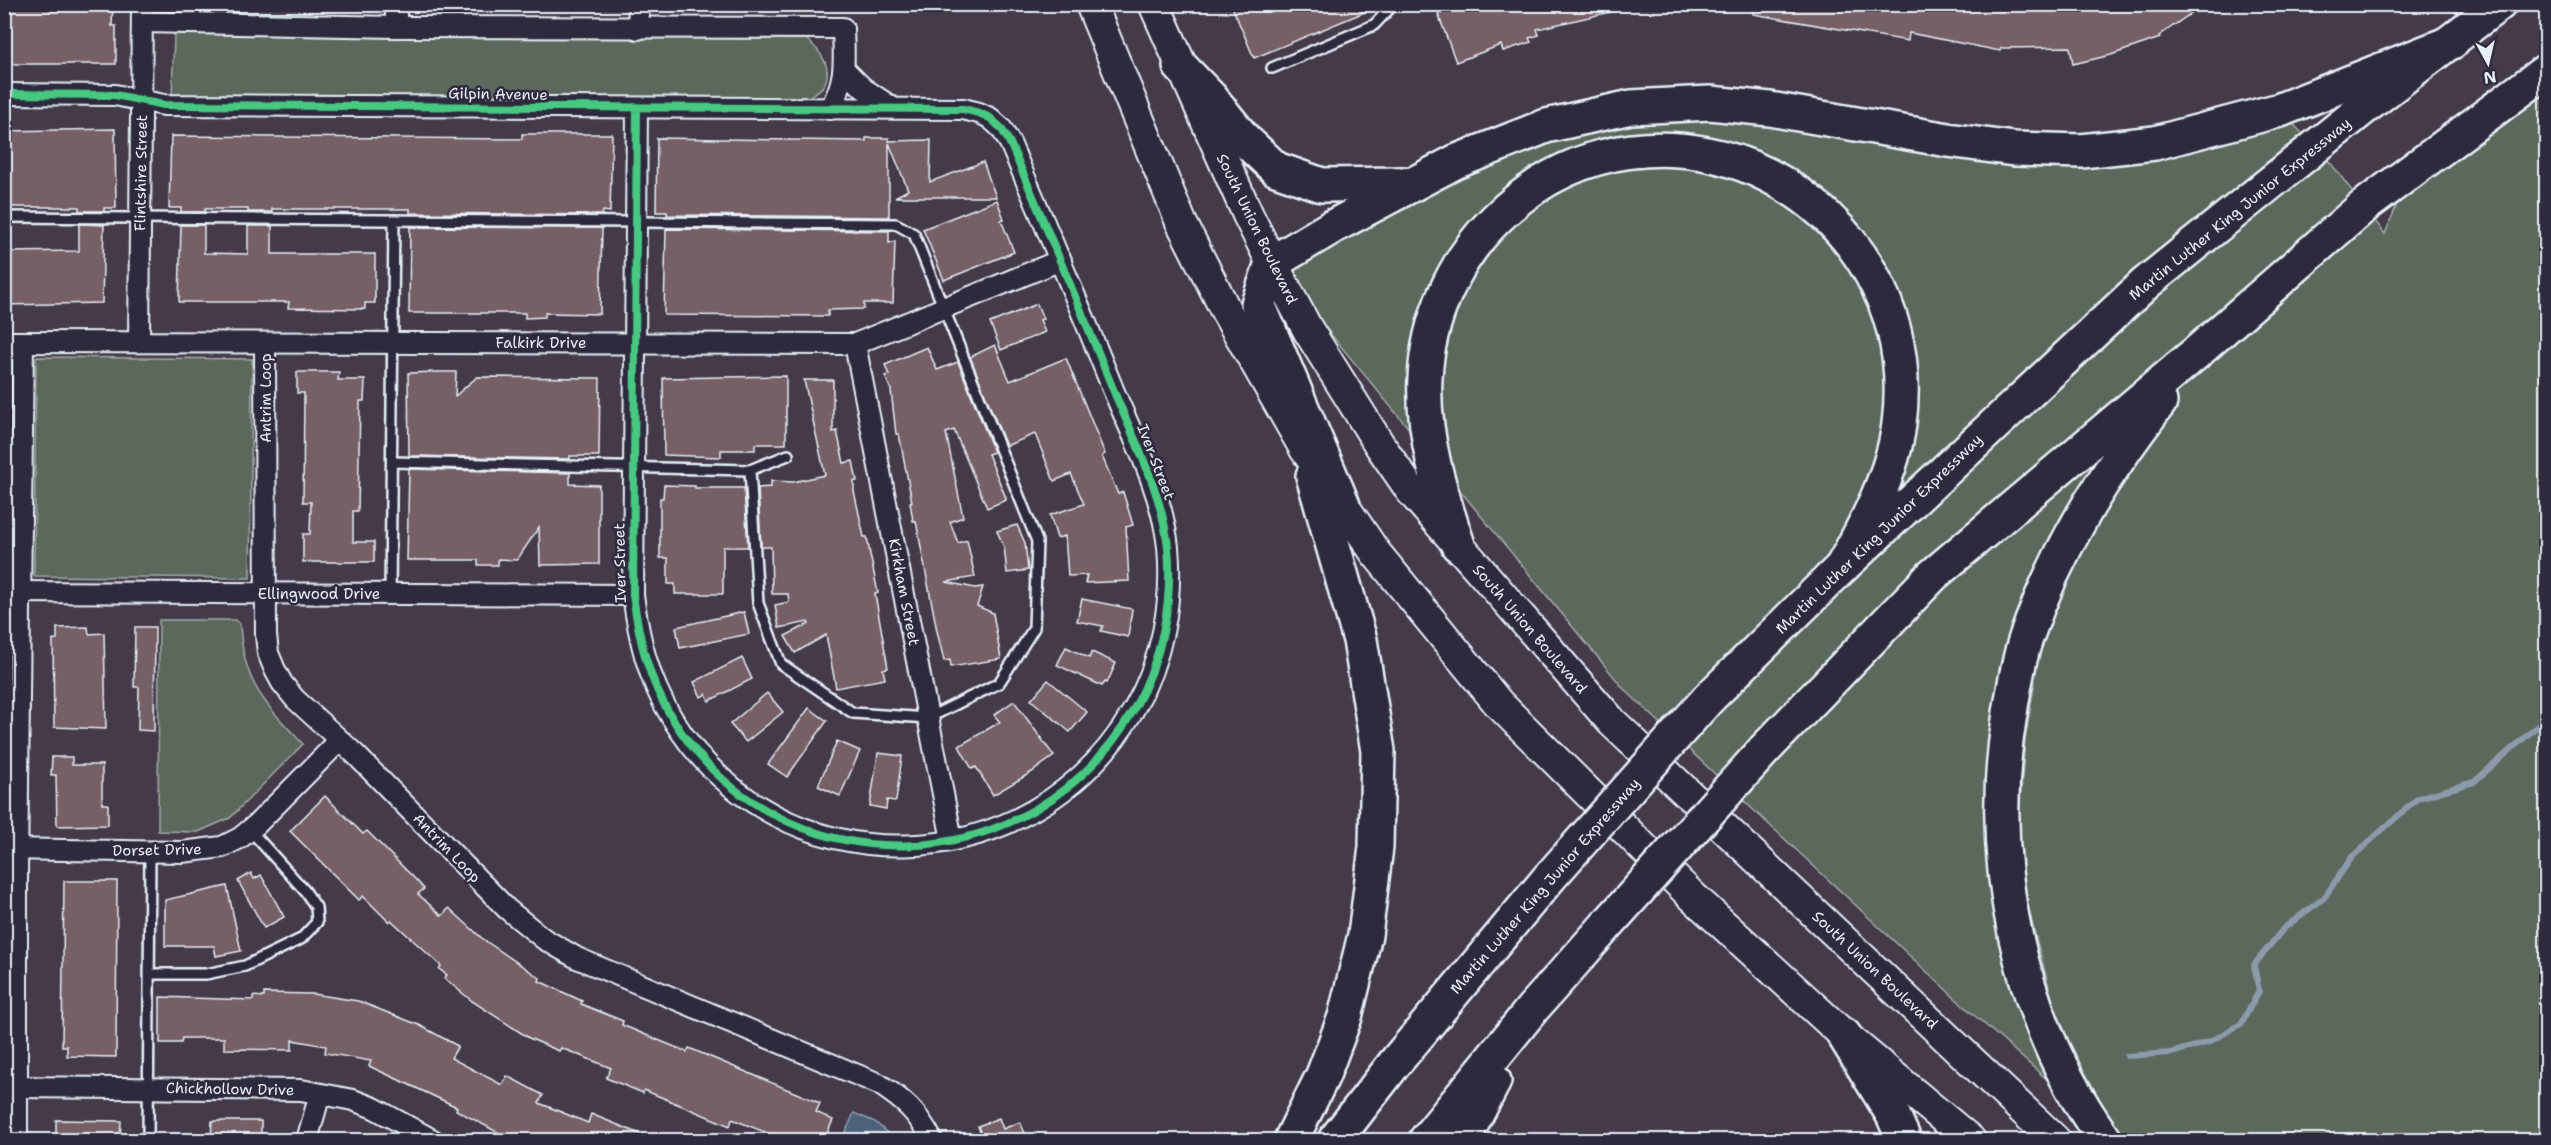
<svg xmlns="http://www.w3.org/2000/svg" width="2551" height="1145" font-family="'Shantell Sans',sans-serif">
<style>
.green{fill:#5c675b;stroke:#a2acaa;stroke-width:1.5}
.water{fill:#4d6278;stroke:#8b9bab;stroke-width:1.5}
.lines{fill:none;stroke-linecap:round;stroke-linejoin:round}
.stream{stroke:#8b9bab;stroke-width:6}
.building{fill:#765f65;stroke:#e8f1f8;stroke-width:1.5}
.lane-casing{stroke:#e8f1f8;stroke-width:14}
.street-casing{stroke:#e8f1f8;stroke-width:24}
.primary-casing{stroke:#e8f1f8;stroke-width:34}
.highway-casing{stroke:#e8f1f8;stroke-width:38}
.lane{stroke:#2f2a3d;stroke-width:9}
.street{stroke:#2f2a3d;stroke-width:20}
.primary{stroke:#2f2a3d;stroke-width:30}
.highway{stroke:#2f2a3d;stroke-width:33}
.highway-bridge-casing{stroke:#e8f1f8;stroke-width:38;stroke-linecap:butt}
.highway-bridge{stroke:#2f2a3d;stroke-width:33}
.cycleway-casing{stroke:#2f2a3d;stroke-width:11}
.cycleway{stroke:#46c982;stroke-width:8}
.labels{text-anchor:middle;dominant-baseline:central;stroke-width:5;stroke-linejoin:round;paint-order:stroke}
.street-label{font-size:15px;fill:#e8f1f8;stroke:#2f2a3d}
</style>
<rect width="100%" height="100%" fill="#443a49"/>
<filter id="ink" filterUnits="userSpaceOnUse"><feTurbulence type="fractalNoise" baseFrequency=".0167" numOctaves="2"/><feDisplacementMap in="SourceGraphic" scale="12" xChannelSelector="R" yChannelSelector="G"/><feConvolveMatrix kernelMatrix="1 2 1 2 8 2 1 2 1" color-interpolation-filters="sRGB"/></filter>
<g filter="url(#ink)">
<g class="green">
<path d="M 174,34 L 806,39 C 819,49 835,69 823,86 C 819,92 810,96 803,100 L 172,97 Z"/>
<polygon points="2546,79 2546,1140 2127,1140 2115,1127 2059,1025 2023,889 2018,829 2025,741 2035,681 2000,700 2024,1004 2051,1083 1956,999 1624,689 1272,263 1455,162 1631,107 2060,151 2280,110 2333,166 2385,234 2410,172"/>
<polygon points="36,357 252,359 250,578 34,576"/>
<path d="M 159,620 L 236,620 L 240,624 C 243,683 264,703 303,744 L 230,818 L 198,832 L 158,831 Z"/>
</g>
<polygon class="water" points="854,1113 875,1122 895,1140 842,1140"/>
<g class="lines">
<polyline class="stream" points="2127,1056 2171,1053 2209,1042 2241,1024 2259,991 2254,965 2284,928 2324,898 2352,857 2418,798 2474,782 2541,723 2546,715"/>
</g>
<g class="building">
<polygon points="4,4 113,4 112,26 116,26 116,64 4,64"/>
<polygon points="1231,4 1384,4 1254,58"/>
<polygon points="1463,4 1614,4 1615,11 1537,29 1539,35 1529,38 1531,42 1503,51 1501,45 1456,62 1438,14"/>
<polygon points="1754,4 2054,4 2054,10 2080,4 2100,4 2101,9 2117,4 2204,4 2159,36 2160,38 2111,55 2073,64 2070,47 2001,48 2000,51 1909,33 1908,41 1753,14"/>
<polygon points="115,129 116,208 104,208 104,211 79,211 79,207 8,207 8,170 4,170 4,131"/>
<polygon points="522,134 612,134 610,212 603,211 602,215 410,213 410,209 272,209 272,212 248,212 248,209 205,209 205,212 181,212 181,208 169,208 171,136 522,139"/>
<polygon points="657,138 866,141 866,138 889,138 889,141 931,140 930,182 983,162 996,197 895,197 908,190 889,143 889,217 667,215 667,212 656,212"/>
<polygon points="997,200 1004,219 1001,220 1014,252 944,280 923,229"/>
<polygon points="79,224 104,225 102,303 4,305 5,252 79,251"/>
<polygon points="181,225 204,225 204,253 248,254 248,226 272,226 272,254 375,254 375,303 365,303 365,309 288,308 289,302 179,302"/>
<polygon points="410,227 602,228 600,314 545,313 545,317 525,318 525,313 409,313"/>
<polygon points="666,229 889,231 889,243 895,241 893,303 864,303 864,309 828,310 828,316 664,315"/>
<polygon points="1037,304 1043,319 1040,320 1045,332 1001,350 990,323"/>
<polygon points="995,345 1010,381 1066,358 1105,454 1102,456 1118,494 1123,492 1133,525 1126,527 1129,581 1085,583 1087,575 1068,576 1065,536 1057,538 1050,515 1084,504 1071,474 1054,481 1035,434 1006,446 970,357"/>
<polygon points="927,347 937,370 958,362 994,452 988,454 1006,498 1006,500 987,508 954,430 946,433 963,517 950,522 958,543 967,540 975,577 946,582 975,588 983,587 977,606 993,613 1001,659 951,667 950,660 944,661 937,631 916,521 913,521 910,502 912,502 899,434 896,434 891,390 885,376 889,375 885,365"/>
<polygon points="297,372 339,372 338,380 365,380 364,401 360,401 358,511 353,511 353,542 374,542 374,562 303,562 303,534 310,534 311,502 303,502 304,393 297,393"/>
<polygon points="436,372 456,372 455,396 477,377 600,378 599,456 570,456 570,459 409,456 408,373"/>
<polygon points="786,376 786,444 755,444 755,450 721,450 721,457 664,455 663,378"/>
<polygon points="804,380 833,380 833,432 837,431 844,463 853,461 857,481 854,481 854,491 864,537 867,537 870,554 878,593 875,594 888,668 883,669 885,679 836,688 826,635 795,653 785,636 809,624 808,622 779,628 775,605 789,602 788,594 772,594 771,547 761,547 758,488 771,487 771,481 793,482 825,475"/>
<polygon points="409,469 570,473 570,484 599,485 599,564 540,565 539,527 517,560 498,559 498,565 478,565 478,560 407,560"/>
<polygon points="664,485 695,486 695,488 744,488 748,547 723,547 723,594 675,594 675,584 668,584 668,558 660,558 660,498 663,498"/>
<polygon points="1017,525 1025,543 1028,570 1007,573 1004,547 997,531"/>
<polygon points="1082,599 1132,609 1128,637 1101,631 1103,626 1077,621"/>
<polygon points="744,612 749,634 680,648 676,627"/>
<polygon points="88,627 89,634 104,633 106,729 54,727 53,640 57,639 57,628"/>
<polygon points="135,627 155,627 154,731 138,730 139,687 134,687"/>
<polygon points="1066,647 1089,658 1092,652 1116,663 1107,683 1105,682 1102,686 1057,665"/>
<polygon points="742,658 752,679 709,701 706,694 701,697 694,682"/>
<polygon points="1048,680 1087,712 1070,732 1031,700"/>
<polygon points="767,693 783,712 746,742 730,724"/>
<polygon points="1014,701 1054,756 1032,772 993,795 976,767 972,769 959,746 1000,722 994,715"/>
<polygon points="809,708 827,721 787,777 768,764"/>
<polygon points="837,741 860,751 840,796 818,786"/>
<polygon points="878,753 902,756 896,801 887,800 886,809 870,806"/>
<polygon points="52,757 72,757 72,765 102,765 102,804 108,804 108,825 57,826 56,775 51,775"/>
<polygon points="325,796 363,834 367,831 417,881 424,889 418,894 442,916 449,908 484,940 540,978 539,981 582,1001 581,1004 623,1021 622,1025 687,1052 689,1048 820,1103 816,1112 833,1120 824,1140 785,1140 732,1119 730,1126 644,1090 643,1093 606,1078 611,1068 561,1048 559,1051 529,1038 472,1001 444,978 447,975 439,969 441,966 391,920 389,922 363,896 359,900 290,831"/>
<polygon points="251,873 254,879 261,875 284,917 264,928 238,881"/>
<polygon points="64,881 117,881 116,1057 67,1056 67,1046 62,1046"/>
<polygon points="227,886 241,951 216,956 214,946 165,946 165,900"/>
<polygon points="264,993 313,994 358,1001 419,1025 458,1046 451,1058 502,1085 507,1076 543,1095 539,1103 588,1123 591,1114 655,1140 534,1140 521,1135 518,1140 512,1140 456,1110 457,1107 369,1066 371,1061 325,1053 326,1046 292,1040 292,1050 224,1049 224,1038 182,1038 181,1043 160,1043 160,997 253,1000 253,996 264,997"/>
<polygon points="999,1118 1003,1129 1020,1122 1028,1140 976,1140 982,1137 978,1126"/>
<polygon points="56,1120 121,1121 120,1140 56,1140"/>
<polygon points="212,1121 261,1121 261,1140 211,1140"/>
</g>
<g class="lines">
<defs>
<g id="lane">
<polyline points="1272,68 1374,25 1394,4"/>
<polyline points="4,217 896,224 914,234 1037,541 1034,628 999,683 928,718 853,713 781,664 758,603 750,470"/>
<polyline points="392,462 750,470 788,455"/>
<polyline points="4,464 22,464"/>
<polyline points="390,595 394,220"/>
<polyline points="150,974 206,974 245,966 301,939 317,922 316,907 305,891 250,830"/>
<polyline points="148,1140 150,852"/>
</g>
<g id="street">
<polyline points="396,4 396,27"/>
<path d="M 142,22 L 396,27 L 843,28 C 844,61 847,79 830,109"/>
<polyline points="638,29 639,4"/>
<polyline points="844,69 863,88 893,108"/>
<path d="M 4,94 L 115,95 L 164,105 L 963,109 L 979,113 L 990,118 L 1001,128 L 1010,143 C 1046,226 1081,310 1115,394 C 1136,443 1162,493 1168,547 C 1173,603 1162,660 1134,709 C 1033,886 779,893 672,718 C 648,679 639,639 633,595 L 637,109"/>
<polyline points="4,342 855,344 1061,260"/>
<polyline points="139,342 142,4"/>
<path d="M 265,343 L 266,635 L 268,653 L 275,670 L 282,683 L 295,699 L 354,753 L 507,909 L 544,939 L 577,958 L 879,1084 C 905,1101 918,1113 932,1140"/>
<polyline points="855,344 952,840"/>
<polyline points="4,592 633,595"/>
<polyline points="4,849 182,852 222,847 240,838 257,824 339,741"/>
<polyline points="17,1087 301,1090 353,1100 374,1108 433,1140"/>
<polyline points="17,1140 17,874 23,342"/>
<polyline points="307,1140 320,1094"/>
</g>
<g id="primary">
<polyline points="1091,4 1181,222 1226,311 1305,449 1375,552 1499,704 1691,895 1844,1035 1970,1140"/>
<polyline points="1154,4 1248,215 1272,263 1308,330 1379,444 1412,492 1612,722 2055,1140"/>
</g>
<g id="highway">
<polyline points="1180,66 1211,98 1244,139 1276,169 1322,185 1404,184"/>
<polyline points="1343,505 1258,304 1272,263 1332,227 1455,162 1546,126 1631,107 1710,103 1770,109 1948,140 2014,149 2081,151 2155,143 2280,110 2452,42"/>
<path d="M 1458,545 C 1440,491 1422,436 1425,378 C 1428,319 1453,262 1495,220 C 1658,57 1928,197 1899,424 C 1893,473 1866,524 1842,567"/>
<polyline points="1708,699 1842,567 2146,283 2360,111 2499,4"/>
<polyline points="1766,748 1933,575 2196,353 2363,207 2546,71"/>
<polyline points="1844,1035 1893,1115 1904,1140"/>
<polyline points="1291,1140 1323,1075 1345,1017 1365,935 1376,847 1378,751 1360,640 1313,476"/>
<polyline points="1335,1140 1394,1064 1549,878"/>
<polyline points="1426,1140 1533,1008 1605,927"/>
<polyline points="1463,1140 1494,1081"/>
<path d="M 2105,1140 C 2018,1019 1985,859 2010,713 C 2014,688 2018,661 2026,638 C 2057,549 2103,476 2160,402"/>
</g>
</defs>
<use href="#lane" class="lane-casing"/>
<use href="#street" class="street-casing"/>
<use href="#primary" class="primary-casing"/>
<use href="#highway" class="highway-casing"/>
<use href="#lane" class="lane"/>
<use href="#street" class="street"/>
<use href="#primary" class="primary"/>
<use href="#highway" class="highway"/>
<defs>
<g id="highway-bridge">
<polyline points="1549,878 1708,699"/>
<polyline points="1605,927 1766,748"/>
</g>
</defs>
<use href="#highway-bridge" class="highway-bridge-casing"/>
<use href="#highway-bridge" class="highway-bridge"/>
<defs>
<path id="cycleway" d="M 4,94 L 115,95 L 164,105 L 963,109 L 979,113 L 990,118 L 1001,128 L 1010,143 C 1046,226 1081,310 1115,394 C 1136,443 1162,493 1168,547 C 1173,603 1162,660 1134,709 C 1033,886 779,893 672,718 C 648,679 639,639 633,595 L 637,109"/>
</defs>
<use href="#cycleway" class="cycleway-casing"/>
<use href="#cycleway" class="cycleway"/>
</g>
</g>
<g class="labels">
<g class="street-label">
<text transform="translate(498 94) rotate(1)">Gilpin Avenue</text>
<text transform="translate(141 173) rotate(-89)">Flintshire Street</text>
<text transform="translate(2240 209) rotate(-39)">Martin Luther King Junior Expressway</text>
<text transform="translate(1257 229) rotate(64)">South Union Boulevard</text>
<text x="541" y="343">Falkirk Drive</text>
<text transform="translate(266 398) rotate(-90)">Antrim Loop</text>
<text transform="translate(1156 462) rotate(69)">Iver Street</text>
<text transform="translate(1879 534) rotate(-44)">Martin Luther King Junior Expressway</text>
<text transform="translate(620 563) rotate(-91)">Iver Street</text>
<text transform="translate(904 592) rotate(79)">Kirkham Street</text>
<text x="319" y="594">Ellingwood Drive</text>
<text transform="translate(1530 629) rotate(49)">South Union Boulevard</text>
<text transform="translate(447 848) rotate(46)">Antrim Loop</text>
<text transform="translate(157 850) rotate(-1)">Dorset Drive</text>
<text transform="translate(1545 886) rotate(-49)">Martin Luther King Junior Expressway</text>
<text transform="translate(1875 970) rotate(43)">South Union Boulevard</text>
<text transform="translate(230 1089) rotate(1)">Chickhollow Drive</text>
</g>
</g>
<rect width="2551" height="1145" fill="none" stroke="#2f2a3d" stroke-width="24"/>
<rect x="12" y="12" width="2527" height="1121" fill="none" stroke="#e8f1f8" stroke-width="2" filter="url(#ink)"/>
<g transform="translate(2488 63) rotate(172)" stroke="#2f2a3d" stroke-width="4.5" paint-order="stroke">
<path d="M0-4.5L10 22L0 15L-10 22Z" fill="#e8f1f8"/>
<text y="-9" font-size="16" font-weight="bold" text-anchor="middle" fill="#e8f1f8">N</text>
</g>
</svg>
